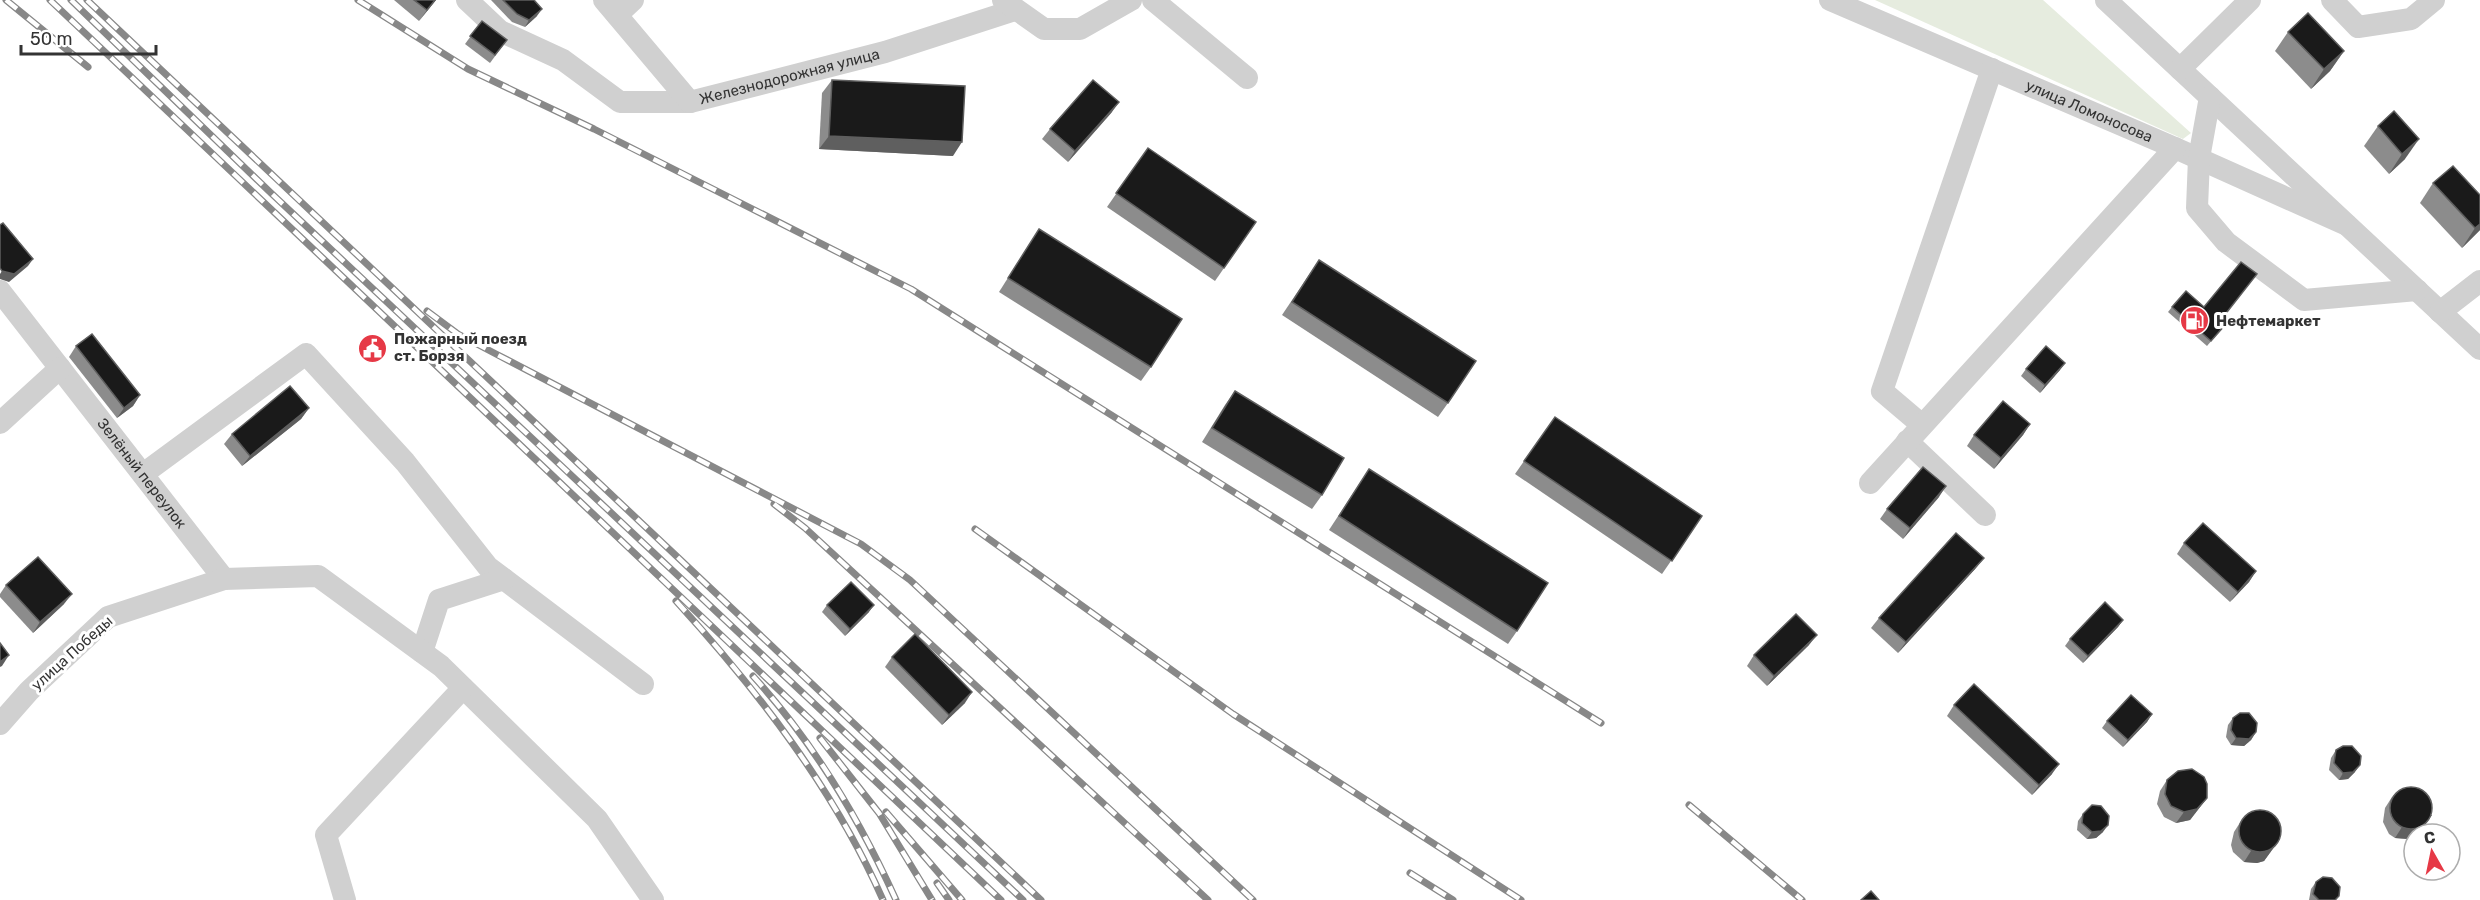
<svg xmlns="http://www.w3.org/2000/svg" width="2480" height="900" font-family="Rubik,sans-serif">
<style>
.green{fill:#e6ecdf}
.lines{fill:none;stroke-linecap:round;stroke-linejoin:round}
.minor{stroke:#d0d0d0;stroke-width:22}
.rail-casing{stroke:#888;stroke-width:7}
.rail{stroke:#fff;stroke-width:4.5;stroke-dasharray:14;stroke-linecap:butt}
.wall{fill:#8c8c8c}
.shaded-wall{fill:#5f5f5f}
.building{fill:#1a1a1a;stroke:#5f5f5f;stroke-width:1.5}
.labels{text-anchor:middle;dominant-baseline:central;stroke-width:6;stroke-linejoin:round;paint-order:stroke}
.street-label{font-size:15px;fill:#333;stroke:#fff}
.poi-label{font-size:15px;font-weight:bold;fill:#333;stroke:#fff;text-anchor:start}
</style>
<rect width="100%" height="100%" fill="#fff"/>
<polygon class="green" points="1875,0 2043,0 2191,133 2183,139"/>
<g class="lines">
<g class="minor">
<polyline points="467,0 500,31 563,60 620,102 690,102"/>
<path id="s1" d="M 604,0 L 690,102 L 885,52 L 1015,10"/>
<polyline points="1003,0 1044,29 1080,29 1131,0"/>
<polyline points="1153,0 1247,78"/>
<path id="s2" d="M 1830,0 L 2175,148 L 2347,225"/>
<polyline points="2106,0 2480,349"/>
<polyline points="2332,0 2358,27 2411,19 2434,0"/>
<polyline points="617,15 633,0"/>
<polyline points="2180,69 2250,0"/>
<polyline points="2210,97 2199,158 2197,208 2226,242 2304,300 2417,290"/>
<path id="s3" d="M 0,291 L 224,579"/>
<polyline points="2440,312 2480,281"/>
<polyline points="0,423 60,368"/>
<polyline points="1922,425 1882,391 1992,69"/>
<polyline points="1907,441 1985,515"/>
<polyline points="143,474 306,354 405,462 488,567 643,684"/>
<polyline points="1870,483 2175,148"/>
<polyline points="422,652 439,600 504,579"/>
<polyline points="0,724 29,691 108,617 224,579 318,576 441,666 597,819 653,900"/>
<polyline points="345,900 326,835 463,688"/>
</g>
<defs>
<g id="rail">
<polyline points="6,0 88,67"/>
<polyline points="50,0 1001,900"/>
<polyline points="71,0 271,193 1023,900"/>
<polyline points="87,0 1041,900"/>
<polyline points="358,0 468,69 594,129 911,289 1601,723"/>
<polyline points="427,311 458,334 496,354 861,544 910,580 1253,900"/>
<polyline points="774,504 805,528 1208,900"/>
<polyline points="975,529 1233,714 1521,900"/>
<path d="M 676,601 C 758,691 834,789 883,900"/>
<path d="M 753,676 C 814,743 859,818 896,900"/>
<polyline points="820,738 879,813 932,900"/>
<polyline points="1689,805 1802,900"/>
<polyline points="886,812 962,900"/>
<polyline points="1410,873 1453,900"/>
<polyline points="937,883 949,900"/>
</g>
</defs>
<use href="#rail" class="rail-casing"/>
<use href="#rail" class="rail"/>
</g>
<g class="wall">
<polygon points="394,0 436,0 419,21"/>
<polygon points="491,0 534,0 537,16 525,27 512,22"/>
<polygon points="482,21 507,40 490,63 465,44"/>
<polygon points="2288,32 2344,51 2330,71 2311,89 2275,51"/>
<polygon points="832,80 953,156 819,149 822,93"/>
<polygon points="2394,111 2405,159 2389,174 2364,146 2378,126"/>
<polygon points="1112,112 1068,162 1042,139 1050,129"/>
<polygon points="1148,148 1256,222 1215,281 1107,207"/>
<polygon points="2433,183 2480,230 2462,248 2420,203"/>
<polygon points="1039,229 1151,367 1141,381 999,292"/>
<polygon points="1319,260 1448,403 1438,417 1282,315"/>
<polygon points="2172,307 2220,321 2225,325 2207,346 2168,312"/>
<polygon points="76,346 140,395 133,406 117,418 69,357"/>
<polygon points="2026,369 2060,370 2040,393 2021,376"/>
<polygon points="1235,391 1322,495 1312,509 1202,442 1225,405"/>
<polygon points="309,408 301,419 242,466 224,444 232,434"/>
<polygon points="1555,417 1702,516 1662,574 1515,474"/>
<polygon points="2030,424 2023,435 1994,469 1967,446 1974,435"/>
<polygon points="1369,469 1517,631 1508,644 1329,530"/>
<polygon points="1939,497 1903,539 1880,519 1887,509"/>
<polygon points="2184,543 2256,571 2249,582 2230,602 2177,554"/>
<polygon points="1976,568 1898,653 1871,628 1879,618"/>
<polygon points="6,585 64,604 33,633 0,597 0,594"/>
<polygon points="827,605 869,612 845,636 822,612"/>
<polygon points="2123,620 2118,627 2083,663 2065,646 2070,639"/>
<polygon points="1809,645 1767,686 1747,666 1754,655"/>
<polygon points="892,657 965,703 942,725 885,667"/>
<polygon points="1954,705 2052,774 2032,795 1947,716"/>
<polygon points="2152,714 2147,722 2123,747 2102,728 2107,721"/>
<polygon points="2233,718 2256,732 2251,740 2244,746 2231,745 2226,737 2228,725"/>
<polygon points="2336,750 2355,772 2348,779 2339,780 2329,770 2331,758"/>
<polygon points="2167,780 2207,798 2190,820 2176,823 2164,817 2157,804 2160,791"/>
<polygon points="2392,797 2432,815 2424,826 2408,839 2395,838 2389,834 2383,822 2385,808"/>
<polygon points="2083,814 2103,832 2096,838 2087,839 2077,830 2078,821"/>
<polygon points="2241,821 2280,839 2264,861 2257,863 2244,862 2233,852 2231,845 2234,832"/>
<polygon points="2316,882 2337,900 2309,900 2311,889"/>
</g>
<g class="shaded-wall">
<polygon points="435,0 436,0 419,21 427,10"/>
<polygon points="542,9 537,16 525,27 529,20"/>
<polygon points="2344,51 2330,71 2311,89 2324,69"/>
<polygon points="1119,102 1112,112 1068,162 1075,151"/>
<polygon points="829,136 962,142 953,156 819,149"/>
<polygon points="2419,139 2405,159 2389,174 2402,154"/>
<polygon points="2480,224 2480,230 2462,248 2475,228"/>
<polygon points="33,259 28,266 9,282 0,279 0,274 2,271"/>
<polygon points="2065,363 2060,370 2040,393 2045,385"/>
<polygon points="140,395 133,406 117,418 124,408"/>
<polygon points="309,408 301,419 242,466 250,456"/>
<polygon points="2030,424 2023,435 1994,469 2001,458"/>
<polygon points="1946,486 1939,497 1903,539 1910,528"/>
<polygon points="1984,558 1976,568 1898,653 1906,642"/>
<polygon points="2256,571 2249,582 2230,602 2238,592"/>
<polygon points="72,594 64,604 33,633 40,622"/>
<polygon points="874,605 869,612 845,636 850,629"/>
<polygon points="2123,620 2118,627 2083,663 2088,656"/>
<polygon points="1817,635 1809,645 1767,686 1774,676"/>
<polygon points="9,655 2,666 0,667 0,662"/>
<polygon points="972,692 965,703 942,725 949,715"/>
<polygon points="2152,714 2147,722 2123,747 2128,740"/>
<polygon points="2256,732 2251,740 2244,746 2231,745 2236,738"/>
<polygon points="2059,764 2052,774 2032,795 2039,785"/>
<polygon points="2360,765 2355,772 2348,779 2339,780 2343,773"/>
<polygon points="2207,798 2190,820 2176,823 2184,812"/>
<polygon points="2432,815 2417,834 2414,834 2414,837 2408,839 2395,838 2402,827"/>
<polygon points="2108,825 2103,832 2096,838 2087,839 2092,832"/>
<polygon points="2280,839 2264,861 2257,863 2244,862 2251,851"/>
</g>
<g class="building">
<polygon points="414,0 435,0 427,10"/>
<polygon points="503,0 534,0 542,9 529,20 517,14"/>
<polygon points="2308,13 2344,51 2324,69 2288,32"/>
<polygon points="482,21 507,40 495,55 470,36"/>
<polygon points="832,80 965,86 962,142 829,136"/>
<polygon points="1093,80 1119,102 1075,151 1050,129"/>
<polygon points="2394,111 2419,139 2402,154 2378,126"/>
<polygon points="1148,148 1256,222 1224,268 1116,193"/>
<polygon points="2453,166 2480,195 2480,224 2475,228 2433,183"/>
<polygon points="3,223 33,259 14,274 2,271 0,268 0,225"/>
<polygon points="1039,229 1182,319 1151,367 1008,278"/>
<polygon points="1319,260 1476,361 1448,403 1292,302"/>
<polygon points="2241,262 2257,274 2220,321 2225,325 2211,341 2172,307 2186,291 2204,307"/>
<polygon points="92,334 140,395 124,408 76,346"/>
<polygon points="2046,346 2065,363 2045,385 2026,369"/>
<polygon points="290,386 309,408 250,456 232,434"/>
<polygon points="1235,391 1344,458 1322,495 1212,428"/>
<polygon points="2003,401 2030,424 2001,458 1974,435"/>
<polygon points="1555,417 1702,516 1672,561 1524,461"/>
<polygon points="1923,467 1946,486 1910,528 1887,509"/>
<polygon points="1369,469 1548,583 1517,631 1339,516"/>
<polygon points="2203,523 2256,571 2238,592 2184,543"/>
<polygon points="1956,533 1984,558 1906,642 1879,618"/>
<polygon points="38,557 72,594 40,622 6,585"/>
<polygon points="851,582 874,605 850,629 827,605"/>
<polygon points="2105,602 2123,620 2088,656 2070,639"/>
<polygon points="1796,614 1817,635 1774,676 1754,655"/>
<polygon points="915,634 972,692 949,715 892,657"/>
<polygon points="0,643 9,655 0,662"/>
<polygon points="1974,684 2059,764 2039,785 1954,705"/>
<polygon points="2131,695 2152,714 2128,740 2107,721"/>
<polygon points="2240,713 2249,713 2257,723 2256,732 2249,739 2236,738 2231,730 2233,718"/>
<polygon points="2343,746 2352,746 2361,756 2360,765 2353,772 2343,773 2334,763 2336,750"/>
<polygon points="2192,769 2204,777 2207,784 2207,798 2197,809 2184,812 2171,806 2165,794 2167,780 2178,771"/>
<circle cx="2411" cy="808" r="21"/>
<polygon points="2092,805 2101,806 2109,816 2108,825 2101,831 2092,832 2082,823 2083,814"/>
<circle cx="2260" cy="831" r="21"/>
<polygon points="2323,877 2332,878 2340,887 2339,896 2335,900 2319,900 2313,894 2316,882"/>
<polygon points="1871,891 1879,900 1861,900"/>
</g>
<defs>
<symbol id="fuel-disc" viewBox="-11 -11 22 22"><circle r="9.5" fill="#e63946" stroke="#fff"/><path d="M-5.5-6h7V0h2V4h1.3V-2.5L3-4.5l.8-.8L6-3V5H2.5V1h-1V6h-7ZM-4.2-4.7v3.2H.2V-4.7Z" fill="#fff"/></symbol>
<symbol id="civic-disc" viewBox="-11 -11 22 22"><circle r="9.5" fill="#e63946" stroke="#fff"/><path d="M-.6-6.5H3V-4.5H.6V-3L4-1V1h2V6H-6V1h2V-1L-.6-3ZM-1.2 2.5V6h2.4V2.5Z" fill="#fff"/></symbol>
</defs>
<g fill-rule="evenodd">
<use href="#fuel-disc" x="2178" y="304" width="33" height="33"/>
<use href="#civic-disc" x="356" y="332" width="33" height="33"/>
</g>
<g class="labels">
<g class="street-label">
<text stroke="none"><textPath href="#s1" startOffset="236">Железнодорожная улица</textPath></text>
<text stroke="none"><textPath href="#s2" startOffset="282">улица Ломоносова</textPath></text>
<text stroke="none"><textPath href="#s3" startOffset="231">Зелёный переулок</textPath></text>
<text transform="translate(72 653) rotate(-42)">улица Победы</text>
</g>
<g class="poi-label">
<text x="2216" y="321">Нефтемаркет</text>
<text x="394" y="339">Пожарный поезд<tspan x="394" dy="17">ст. Борзя</tspan></text>
</g>
</g>
<g transform="translate(2432 852) rotate(351)"><circle r="28" fill="#ffffff" stroke="#adadad" stroke-width="1.5"/>
<path d="M0-4.5L10 22L0 15L-10 22Z" fill="#e63946"/>
<text y="-9" font-size="16" font-weight="bold" text-anchor="middle" fill="#333333">С</text>
</g>
<path d="M21 45v9h135v-9" fill="none" stroke="#333333" stroke-width="3"/>
<text x="30" y="45" font-size="18" fill="#333333" stroke="#ffffff" stroke-width="4.5" paint-order="stroke">50 m</text>
</svg>
